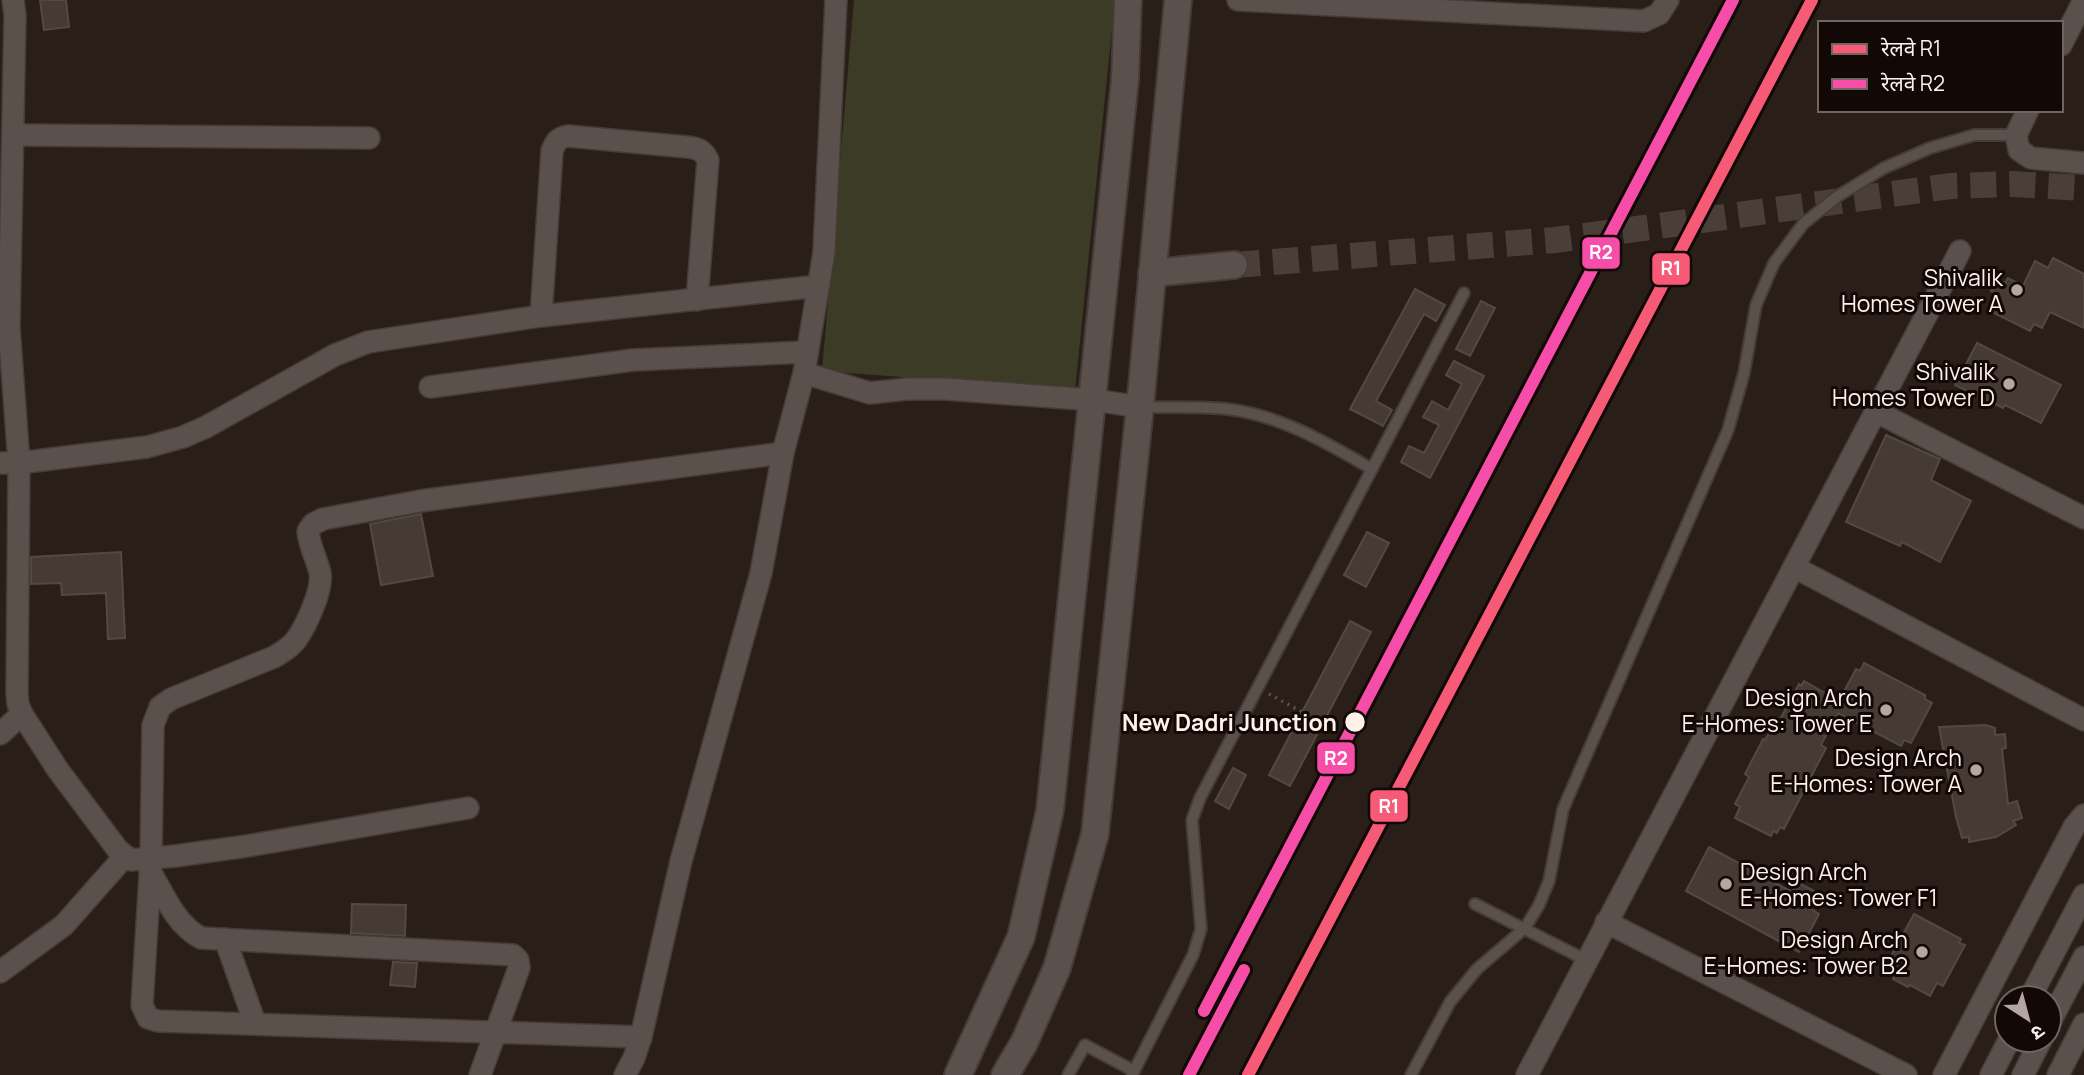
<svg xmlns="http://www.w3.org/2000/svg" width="2084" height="1075" font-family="Manrope,'Noto Sans Devanagari',sans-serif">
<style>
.green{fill:#3c3b25}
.building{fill:#453b34;stroke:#514942;stroke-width:2}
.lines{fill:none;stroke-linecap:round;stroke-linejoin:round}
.tertiary-tunnel{stroke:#4a3e38;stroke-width:26;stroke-dasharray:26 13;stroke-linecap:butt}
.service-casing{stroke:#453b37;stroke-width:14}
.minor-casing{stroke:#453b37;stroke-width:24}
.tertiary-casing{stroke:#453b37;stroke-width:30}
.path{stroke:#5b524e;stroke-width:3.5;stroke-dasharray:2 5;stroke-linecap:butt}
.service{stroke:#5a504c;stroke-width:10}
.minor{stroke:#5a504c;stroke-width:21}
.tertiary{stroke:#5a504c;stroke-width:26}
.rail-1-casing{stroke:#120805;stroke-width:18}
.rail-2-casing{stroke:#120805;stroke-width:18}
.rail-1{stroke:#f75a77;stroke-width:12}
.rail-2{stroke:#f54da8;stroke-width:12}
.poi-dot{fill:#b4a6a2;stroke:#120805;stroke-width:2.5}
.stop-dot{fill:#fef0eb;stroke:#120805;stroke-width:2.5}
.labels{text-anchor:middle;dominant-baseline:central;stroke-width:6;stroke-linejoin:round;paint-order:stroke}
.poi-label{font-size:23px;fill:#fef0eb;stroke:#120805;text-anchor:end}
.stop-label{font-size:23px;font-weight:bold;fill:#fef0eb;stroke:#120805;text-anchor:end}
.line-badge{stroke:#120805;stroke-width:2.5}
.badge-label{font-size:19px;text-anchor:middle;font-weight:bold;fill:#fff}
</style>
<rect width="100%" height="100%" fill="#2a1e19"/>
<polygon class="green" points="854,0 1115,0 1075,390 822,371"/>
<g class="building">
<polygon points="40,0 66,0 69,27 44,30"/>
<polygon points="2053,258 2084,274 2084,328 2050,312 2042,328 2034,324 2030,331 1990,311 1998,295 1991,291 1997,279 2005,283 2008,278 2023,286 2035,261 2048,268"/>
<polygon points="1415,289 1445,305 1436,321 1424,314 1376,401 1392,410 1383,426 1350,409"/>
<polygon points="1481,301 1495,308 1470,356 1456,349"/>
<polygon points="1977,343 2061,385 2041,423 2005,405 2003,408 1955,385"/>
<polygon points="1454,361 1484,376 1430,478 1401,462 1409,446 1424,453 1439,425 1423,417 1432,401 1448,410 1462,384 1446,375"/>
<polygon points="1886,435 1940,459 1931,480 1971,501 1940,562 1902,542 1900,546 1846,522"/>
<polygon points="421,514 433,576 381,585 370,524"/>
<polygon points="1367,532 1389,543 1366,587 1344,575"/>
<polygon points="121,552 125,638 108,639 106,593 62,595 61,583 31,584 31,557"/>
<polygon points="1350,621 1371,632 1290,786 1269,775"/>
<polygon points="1864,663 1925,695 1925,699 1932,703 1911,743 1904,740 1901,746 1838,713 1821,745 1826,748 1784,829 1780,827 1777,833 1773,831 1771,836 1735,818 1740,807 1735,804 1749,777 1745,774 1763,739 1765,740 1775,723 1777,725 1799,684 1801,686 1804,681 1839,701 1856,669 1860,671"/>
<polygon points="1986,725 1995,728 1995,735 2005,734 2006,748 2002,749 2008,804 2017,801 2022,818 2013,821 2016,825 1996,837 1969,842 1969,837 1962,838 1956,817 1939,727"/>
<polygon points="1233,768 1246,775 1229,809 1215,801"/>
<polygon points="1709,847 1792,892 1797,882 1818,893 1810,908 1819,914 1799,952 1686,891"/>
<polygon points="352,904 406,905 405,936 351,933"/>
<polygon points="1914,914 1961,939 1959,943 1965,945 1943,986 1937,983 1930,996 1910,985 1908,987 1893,979 1898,969 1887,963"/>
<polygon points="393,962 417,963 415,987 390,985"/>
</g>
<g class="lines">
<polyline class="tertiary-tunnel" points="1234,265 1555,240 1951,186 2013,184 2084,188"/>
<defs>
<g id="service">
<path d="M 1140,407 C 1169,408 1198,406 1227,409 C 1280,415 1327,443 1372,469"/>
<polyline points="1475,904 1586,960"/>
<polyline points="1068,1075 1085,1045 1134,1071"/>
<polyline points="1132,1075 1193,955 1201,929 1192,820 1200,798 1464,293"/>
<polyline points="1411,1075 1450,1002 1477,969 1525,928 1539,905 1549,881 1563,809 1728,430 1744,373 1756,305 1774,263 1803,224 1838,196 1884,168 1930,148 1974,135 2016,135"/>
</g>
<g id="minor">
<polyline points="13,0 15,15 9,327 19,463 17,693 18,704 22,714 58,770 118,850 131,860 175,856 247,846 468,808"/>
<polyline points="1238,0 1644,21 1659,14 1668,0"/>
<polyline points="2061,45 2084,0"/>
<polyline points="2028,110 2016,135 2019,150 2031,158 2084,163"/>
<polyline points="14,135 369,138"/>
<path d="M 541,316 L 552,151 C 556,141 558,138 568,136 L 687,147 C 698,148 703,150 708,160 L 697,300"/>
<polyline points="804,373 870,393 907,389 945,389 1094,400 1140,407"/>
<polyline points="430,387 633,360 805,352"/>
<polyline points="1875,411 2084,518"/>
<polyline points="0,463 19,463 147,447 183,437 206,427 335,355 368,342 541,316 819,286"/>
<polyline points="1794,567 2084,720"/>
<polyline points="0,734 22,714"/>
<path d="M 150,871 C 164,895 176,925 201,938 L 513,955 L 518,960 L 519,968 L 480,1075"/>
<polyline points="1606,922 1906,1075"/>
<polyline points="225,939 255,1023"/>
<polyline points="0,972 64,925 125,856"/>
<polyline points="2030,998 2084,895"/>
<polyline points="2049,1024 2084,957"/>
<path d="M 641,1037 L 158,1021 L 148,1018 L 142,1005 L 151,859 L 153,725 L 160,707 L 171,699 L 274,657 C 282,652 290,648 296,640 C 306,626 323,590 320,573 C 317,559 309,546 308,531 L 313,524 L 323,519 L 420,501 L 783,453"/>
<polyline points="625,1075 634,1058 641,1037 681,861 761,573 783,453 804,373 824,252 836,0"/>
<polyline points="1527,1075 1960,251"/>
<polyline points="1944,1075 2074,827 2084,815"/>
<polyline points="1991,1075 2009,1040"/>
<polyline points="2023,1075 2041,1040"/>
<polyline points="2058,1075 2084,1024"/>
</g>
<g id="tertiary">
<polyline points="1152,273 1234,265"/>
<polyline points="958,1075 1021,937 1050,810 1125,79 1128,0"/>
<polyline points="1005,1075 1024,1043 1057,968 1095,834 1140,407 1178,0"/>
</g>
</defs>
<use href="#service" class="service-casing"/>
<use href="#minor" class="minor-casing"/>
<use href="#tertiary" class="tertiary-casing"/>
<g class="path">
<polyline points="1269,694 1302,712"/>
<polyline points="1324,722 1335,729"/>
</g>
<use href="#service" class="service"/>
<use href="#minor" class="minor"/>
<use href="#tertiary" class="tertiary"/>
<defs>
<polyline id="rail-1" points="1248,1075 1812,0"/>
<g id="rail-2">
<polyline points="1204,1011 1733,0"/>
<polyline points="1189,1075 1244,970"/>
</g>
</defs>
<use href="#rail-1" class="rail-1-casing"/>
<use href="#rail-2" class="rail-2-casing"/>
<use href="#rail-1" class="rail-1"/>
<use href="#rail-2" class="rail-2"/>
</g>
<g class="poi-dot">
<circle cx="2017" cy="290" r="7"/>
<circle cx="2009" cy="384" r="7"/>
<circle cx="1886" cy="710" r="7"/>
<circle cx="1976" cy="770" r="7"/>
<circle cx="1726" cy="884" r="7"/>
<circle cx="1922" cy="952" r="7"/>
</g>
<circle class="stop-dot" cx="1355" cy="722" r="11"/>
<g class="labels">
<g class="poi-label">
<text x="2003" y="277">Shivalik<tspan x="2003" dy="26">Homes Tower A</tspan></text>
<text x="1995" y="371">Shivalik<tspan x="1995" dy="26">Homes Tower D</tspan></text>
<text x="1872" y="697">Design Arch<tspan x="1872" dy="26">E-Homes: Tower E</tspan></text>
<text x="1962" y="757">Design Arch<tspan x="1962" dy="26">E-Homes: Tower A</tspan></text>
<text x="1740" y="871" text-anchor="start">Design Arch<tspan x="1740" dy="26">E-Homes: Tower F1</tspan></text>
<text x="1908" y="939">Design Arch<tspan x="1908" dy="26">E-Homes: Tower B2</tspan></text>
</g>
<g class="stop-label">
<text x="1337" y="722">New Dadri Junction</text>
</g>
</g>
<g class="line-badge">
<rect x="1581" y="236" width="40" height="34" rx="7" fill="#f54da8"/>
<rect x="1651" y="252" width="40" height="34" rx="7" fill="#f75a77"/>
<rect x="1316" y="741" width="40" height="34" rx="7" fill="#f54da8"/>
<rect x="1369" y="789" width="40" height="34" rx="7" fill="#f75a77"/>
</g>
<g class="badge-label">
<text x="1601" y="259">R2</text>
<text x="1671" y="275">R1</text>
<text x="1336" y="765">R2</text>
<text x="1389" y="813">R1</text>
</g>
<rect x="1818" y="21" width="245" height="91" fill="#120805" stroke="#706561" stroke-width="2"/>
<rect x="1832" y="44" width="35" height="10" fill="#f75a77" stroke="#706561" stroke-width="2"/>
<text x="1881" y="56" font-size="21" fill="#fef0eb">रेलवे R1</text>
<rect x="1832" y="79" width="35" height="10" fill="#f54da8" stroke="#706561" stroke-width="2"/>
<text x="1881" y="91" font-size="21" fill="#fef0eb">रेलवे R2</text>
<g transform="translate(2028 1019) rotate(144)"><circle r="33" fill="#120805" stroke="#706561" stroke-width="2"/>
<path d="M0-5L12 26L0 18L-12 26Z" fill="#b4a6a2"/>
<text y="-10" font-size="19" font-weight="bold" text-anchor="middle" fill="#fef0eb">उ</text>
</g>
</svg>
